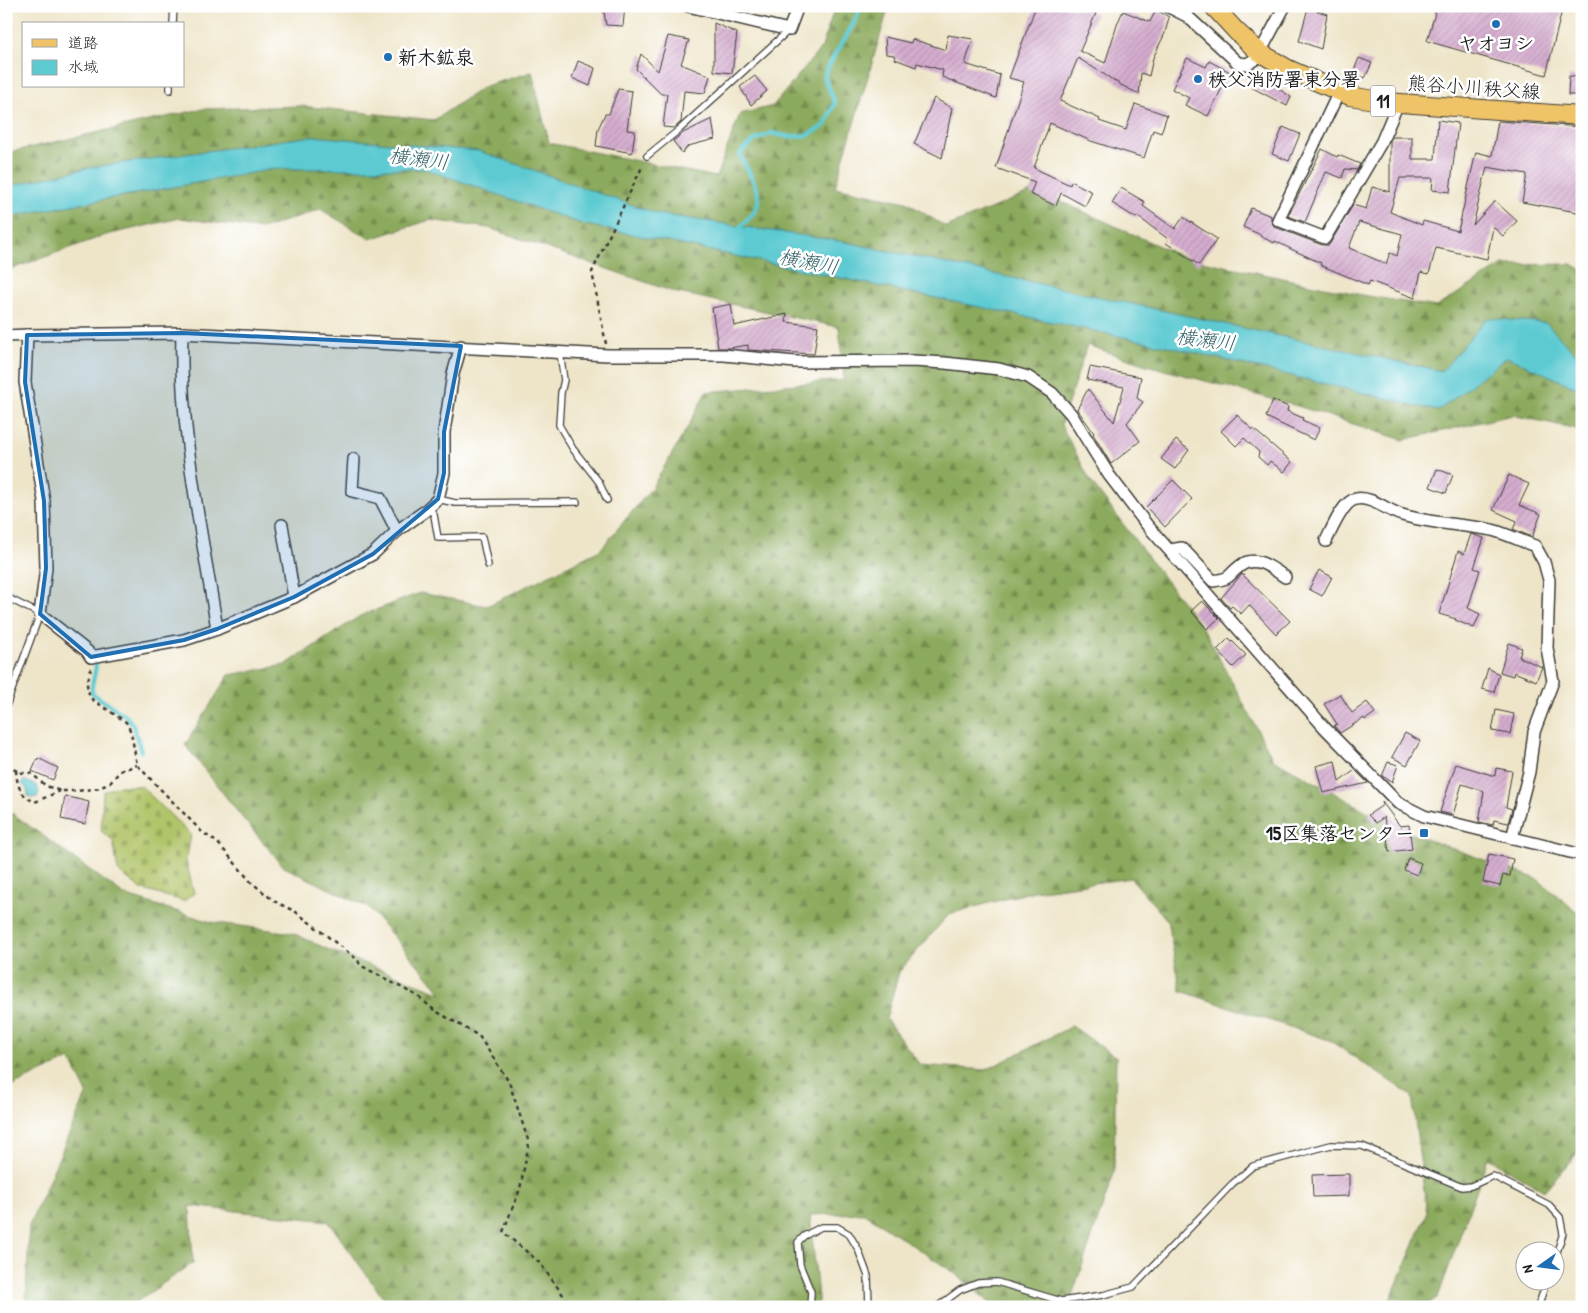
<svg xmlns="http://www.w3.org/2000/svg" width="1588" height="1313" font-family="'Patrick Hand','Klee One',sans-serif">
<style>
.forest{fill:url(#forest-firs);stroke:#54633c}
.cemetery{fill:url(#cemetery-stones);stroke:#667042}
.water{fill:#5dcad2;stroke:#3c7377}
.lines{fill:none;stroke-linecap:round;stroke-linejoin:round}
.stream{stroke:#5dcad2;stroke-width:4.5}
.building{fill:url(#building-hatch);fill-rule:evenodd}
.service-casing{stroke:#3c3a36;stroke-width:8}
.minor-casing{stroke:#3c3a36;stroke-width:14}
.primary-casing{stroke:#3c3a36;stroke-width:20}
.path{stroke:#3c3a36;stroke-width:2.5;stroke-dasharray:4 4;stroke-linecap:butt}
.service{stroke:#fff;stroke-width:5.5}
.minor{stroke:#fff;stroke-width:11}
.primary{stroke:#efc469;stroke-width:18}
.marked{fill:#1f6fb2;fill-opacity:0.2;stroke:#1f6fb2;stroke-width:4;stroke-linejoin:round}
.poi-dot{fill:#1f6fb2;stroke:#fff;stroke-width:2}
.labels{text-anchor:middle;dominant-baseline:central;stroke-width:5;stroke-linejoin:round;paint-order:stroke}
.shield{fill:#fff;stroke:#606060;stroke-width:1}
.shield-label{font-size:18px;font-weight:bold;fill:#1c1c1c}
.poi-label{font-size:19px;font-weight:bold;fill:#1c1c1c;stroke:#fff;text-anchor:start}
.street-label{font-size:19px;fill:#1c1c1c;stroke:#fff}
.water-label{font-size:20px;font-style:italic;fill:#366265;stroke:#fff}
</style>
<defs>
<pattern id="forest-firs" width="22" height="20" patternUnits="userSpaceOnUse" patternTransform="scale(1.25)"><rect width="22" height="20" fill="#8caa5d"/><path d="M5 1l3.5 6h-7zM16 11l3.5 6h-7z" fill="#728a4c"/></pattern>
<pattern id="cemetery-stones" width="16" height="16" patternUnits="userSpaceOnUse" patternTransform="scale(1.25)"><rect width="16" height="16" fill="#b0c469"/><path d="M2 7V4a2 2 0 0 1 4 0v3zM10 15v-3a2 2 0 0 1 4 0v3z" fill="#97a85a"/></pattern>
<pattern id="building-hatch" width="6" height="6" patternUnits="userSpaceOnUse" patternTransform="scale(1.25)"><rect width="6" height="6" fill="#d5adcf"/><path d="M-1 1l2-2M0 6l6-6M5 7l2-2" fill="none" stroke="#b694b1"/></pattern>
</defs>
<rect width="100%" height="100%" fill="#fff"/>
<filter id="ink" filterUnits="userSpaceOnUse"><feTurbulence type="fractalNoise" baseFrequency=".02" numOctaves="2"/><feDisplacementMap in="SourceGraphic" scale="10" xChannelSelector="R" yChannelSelector="G"/><feConvolveMatrix kernelMatrix="1 2 1 2 8 2 1 2 1" color-interpolation-filters="sRGB"/></filter>
<filter id="wash" filterUnits="userSpaceOnUse"><feTurbulence type="fractalNoise" baseFrequency=".0096" numOctaves="4" result="noise"/><feDisplacementMap in="SourceGraphic" scale="20" xChannelSelector="R" yChannelSelector="G"/><feGaussianBlur stdDeviation="1.12" result="paint"/><feColorMatrix in="noise" values="0 0 0 0 0 0 0 0 0 0 0 0 0 0 0 0 0 1.4 0 .05"/><feComposite in="paint" operator="in"/></filter>
<g filter="url(#wash)">
<rect width="100%" height="100%" fill="#eee5c9"/>
<polygon class="forest" points="835,6 889,6 835,187 906,202 946,227 1036,190 1183,257 1362,295 1436,307 1503,265 1572,264 1582,270 1582,446 1577,429 1512,415 1403,440 1301,407 1143,364 1087,345 1061,425 1091,482 1206,633 1273,759 1399,829 1537,879 1582,916 1582,1148 1544,1191 1488,1158 1438,1297 1424,1307 1387,1307 1427,1214 1412,1096 1329,1040 1181,991 1167,920 1131,878 1034,891 949,914 899,972 886,1019 920,1065 986,1070 1072,1026 1116,1057 1114,1173 1068,1307 995,1307 953,1272 864,1213 810,1215 819,1307 386,1307 386,1302 328,1221 190,1206 193,1263 129,1307 26,1302 29,1226 87,1093 70,1059 6,1089 6,813 13,814 124,895 211,922 293,933 329,950 442,993 369,908 284,867 241,816 185,745 229,675 285,665 360,616 420,593 487,606 600,550 651,489 689,425 706,392 844,380 839,327 674,292 489,228 430,220 370,239 320,209 262,229 180,218 106,235 6,271 6,153 202,109 301,106 434,120 485,86 532,72 549,143 716,177 740,114 773,106 822,47"/>
<polygon class="cemetery" points="117,786 141,786 191,835 186,861 194,893 184,901 143,890 118,871 113,840 101,831 103,792"/>
<g class="water">
<polygon points="313,136 479,151 658,214 846,242 1442,371 1487,318 1546,323 1582,360 1582,405 1577,388 1507,357 1438,411 1171,347 582,224 425,169 274,169 6,217 6,187 87,168"/>
<polygon points="24,780 37,786 39,792 37,797 32,798 28,796 27,789 21,783"/>
</g>
<g class="lines">
<g class="stream">
<path d="M 737,230 C 745,222 756,214 758,202 C 761,191 745,166 740,155 L 743,150 L 755,140 L 772,133 L 790,137 L 808,135 L 824,126 L 835,103 L 824,77 C 833,52 853,32 861,6"/>
<polyline points="6,590 38,607"/>
<polyline points="51,616 86,642 93,651"/>
<path d="M 95,658 C 99,670 90,681 92,693 L 127,717 L 133,725 L 141,751"/>
</g>
</g>
<g id="blocks">
<g class="building">
<polygon points="603,6 625,6 623,26 606,25"/>
<polygon points="1036,6 1063,6 1096,13 1080,51 1105,63 1118,22 1123,11 1150,22 1156,10 1169,17 1165,33 1153,58 1149,76 1141,73 1139,94 1121,85 1078,58 1060,101 1100,119 1099,121 1126,130 1135,104 1167,115 1161,133 1153,130 1144,158 1091,141 1050,123 1034,168 1070,185 1071,181 1092,192 1085,206 1061,193 1056,206 1030,194 1035,182 996,168 1024,82 1009,78"/>
<polygon points="1437,6 1563,6 1546,75 1427,41"/>
<polygon points="1308,8 1327,14 1321,49 1299,41"/>
<polygon points="714,23 737,33 732,73 714,71"/>
<polygon points="948,35 973,39 965,64 1000,75 996,98 942,77 943,70 917,63 916,67 895,59 894,55 886,54 885,37 911,43 912,39 946,50"/>
<polygon points="668,36 689,40 681,64 710,76 705,93 684,91 681,122 674,128 663,127 667,94 661,94 636,69 641,54 658,71"/>
<polygon points="1187,58 1206,67 1209,61 1230,72 1208,116 1185,105 1189,98 1172,89"/>
<polygon points="1359,58 1372,63 1365,78 1353,73"/>
<polygon points="578,61 595,68 590,86 572,78"/>
<polygon points="1258,75 1291,97 1287,106 1251,87"/>
<polygon points="755,76 767,91 751,105 740,87"/>
<polygon points="1569,76 1582,77 1582,95 1568,95"/>
<polygon points="618,89 632,91 627,130 635,131 632,153 596,146 598,129 605,114 609,114"/>
<polygon points="934,98 952,108 942,158 914,144"/>
<polygon points="712,119 715,139 688,146 682,153 673,141 683,133"/>
<path d="M 1438,120 L 1458,123 L 1450,192 L 1432,190 L 1433,178 L 1400,178 L 1390,212 L 1422,225 L 1423,221 L 1458,231 L 1476,152 L 1492,156 L 1498,121 L 1582,127 L 1582,150 L 1578,171 L 1582,171 L 1582,213 L 1522,202 L 1527,174 L 1487,167 L 1473,225 L 1495,201 L 1517,221 L 1503,236 L 1493,227 L 1487,259 L 1436,248 L 1429,274 L 1421,272 L 1415,298 L 1370,281 L 1368,285 L 1320,265 L 1321,263 L 1291,249 L 1275,241 L 1274,243 L 1260,236 L 1261,235 L 1243,227 L 1251,208 L 1271,216 L 1271,221 L 1275,227 L 1322,245 L 1329,245 L 1353,205 L 1366,209 L 1372,187 L 1390,192 L 1390,141 L 1392,137 L 1412,137 L 1412,159 L 1435,159 ZM 1359,222 L 1402,234 L 1397,256 L 1390,253 L 1386,264 L 1349,248 Z"/>
<polygon points="1283,127 1300,134 1289,161 1272,154"/>
<polygon points="1322,149 1337,157 1338,155 1360,164 1357,170 1345,169 1342,178 1326,172 1305,222 1288,216"/>
<polygon points="1121,188 1145,202 1143,206 1175,229 1183,217 1217,239 1199,265 1166,243 1168,239 1137,216 1136,218 1112,203"/>
<polygon points="731,304 734,326 787,314 786,322 818,326 814,354 748,350 748,345 729,348 718,348 712,308"/>
<polygon points="1090,367 1141,377 1137,398 1143,402 1127,423 1140,441 1111,464 1093,434 1094,433 1077,409 1088,389 1114,422 1124,387 1087,380"/>
<polygon points="1273,400 1288,407 1287,411 1303,418 1302,420 1320,428 1314,440 1266,417"/>
<polygon points="1237,415 1253,430 1253,429 1258,433 1292,462 1284,472 1270,461 1267,465 1258,457 1259,452 1244,438 1236,446 1221,431"/>
<polygon points="1176,440 1189,450 1175,469 1161,459"/>
<polygon points="1437,469 1453,475 1446,493 1430,487"/>
<polygon points="1509,475 1529,484 1519,505 1541,514 1532,537 1513,529 1517,521 1493,510"/>
<polygon points="1173,480 1192,499 1165,527 1146,507"/>
<polygon points="1471,534 1484,538 1474,568 1480,570 1468,608 1480,614 1474,628 1455,620 1456,619 1439,614 1458,551 1464,554"/>
<polygon points="1319,570 1332,577 1322,596 1309,589"/>
<polygon points="1242,574 1290,621 1276,634 1249,605 1241,614 1232,606 1230,608 1221,598"/>
<polygon points="1202,601 1219,618 1207,629 1191,611"/>
<polygon points="1229,638 1246,655 1233,667 1217,650"/>
<polygon points="1509,643 1522,648 1519,657 1542,667 1536,681 1514,672 1513,676 1500,672"/>
<polygon points="1488,668 1499,674 1494,692 1482,689"/>
<polygon points="1340,694 1352,713 1367,702 1375,713 1365,720 1364,718 1340,733 1334,726 1337,724 1324,704"/>
<polygon points="1496,710 1514,714 1510,734 1492,731"/>
<polygon points="1405,733 1420,741 1407,765 1392,757"/>
<polygon points="38,758 58,768 53,780 32,771"/>
<polygon points="1335,761 1339,782 1355,770 1368,783 1323,793 1316,766"/>
<polygon points="1388,762 1398,765 1392,782 1382,776"/>
<polygon points="1456,764 1495,776 1496,768 1512,771 1506,807 1512,809 1508,823 1494,820 1493,825 1479,822 1484,791 1462,784 1453,815 1440,812"/>
<polygon points="65,796 89,802 85,824 61,819"/>
<polygon points="1382,802 1400,826 1409,825 1412,849 1389,852 1384,817 1376,823 1368,815 1383,805"/>
<polygon points="1489,854 1513,859 1510,876 1503,875 1500,886 1483,882"/>
<polygon points="1408,858 1421,863 1417,875 1404,870"/>
<polygon points="1349,1174 1349,1196 1313,1197 1312,1175"/>
</g>
</g>
</g>
<g filter="url(#ink)">
<use href="#blocks" fill-opacity="0" stroke="#3c3a36" stroke-width="1"/>
<g class="lines">
<defs>
<g id="service">
<polyline points="173,24 174,6"/>
<polyline points="170,90 170,86"/>
<polyline points="647,156 680,129 789,30"/>
<polyline points="560,353 564,380 561,393 559,425 573,449 599,482 607,500"/>
<polyline points="438,499 455,503 577,502"/>
<polyline points="429,507 434,515 438,538 482,537 488,565"/>
<polyline points="6,597 40,614 6,706"/>
<polyline points="810,1307 811,1292 800,1265 798,1242 804,1236 821,1227 837,1227 849,1234 858,1249 868,1276 869,1307"/>
<polyline points="937,1307 960,1290 978,1283 997,1282 1061,1301 1103,1295 1133,1287 1232,1184 1253,1166 1331,1145 1362,1146 1462,1187 1471,1186 1493,1176 1549,1205 1560,1217 1563,1233 1556,1255"/>
<polyline points="1538,1307 1547,1280"/>
</g>
<g id="minor">
<polyline points="688,6 789,30 798,6"/>
<polyline points="1167,6 1187,16 1238,63 1247,64 1257,58 1285,6"/>
<polyline points="1339,92 1278,220 1325,238 1382,141 1398,103"/>
<path d="M 182,333 C 179,430 202,533 217,629"/>
<polyline points="27,335 25,382 44,501 46,568 40,614 87,651 91,657 184,640 217,629 294,597 373,554 397,531 425,511 438,499 444,473 444,432 453,374 461,346"/>
<polyline points="6,336 27,335 182,333 608,355 724,355 795,362 913,361 945,363 999,369 1028,377 1052,393 1071,414 1109,475 1147,525 1324,727 1398,803 1424,816 1582,855"/>
<polyline points="354,459 352,491 380,498 397,531"/>
<polyline points="282,525 294,597"/>
<path d="M 1326,541 C 1332,529 1343,501 1356,499 C 1371,496 1388,511 1402,515 C 1432,524 1462,524 1492,530 C 1507,534 1521,541 1535,546 L 1544,562 L 1549,580 L 1547,648 L 1553,681 L 1534,732 L 1529,772 L 1512,838"/>
<path d="M 1170,550 L 1182,548 L 1213,581 C 1233,578 1226,577 1240,566 C 1255,554 1272,568 1285,577"/>
</g>
<polyline id="primary" points="1213,6 1237,32 1259,52 1288,69 1350,96 1386,102 1582,116"/>
</defs>
<use href="#service" class="service-casing"/>
<use href="#minor" class="minor-casing"/>
<use href="#primary" class="primary-casing"/>
<g class="path">
<polyline points="606,344 592,272 643,165"/>
<polyline points="91,668 87,685 90,698 126,722 131,732 137,765 202,832 218,843 251,882 274,901 296,912 358,960 360,965 419,997 434,1010 479,1036 509,1082 529,1143 520,1189 503,1232 539,1262 572,1307"/>
<polyline points="6,766 22,773 31,773 46,786 61,791 77,791 100,788 111,782 120,771 137,765"/>
<path d="M 16,770 C 17,785 20,796 35,802 L 60,791"/>
</g>
<use href="#service" class="service"/>
<use href="#minor" class="minor"/>
<use href="#primary" class="primary"/>
</g>
</g>
<path class="marked" d="M 182,333 L 461,346 L 444,432 L 444,473 L 438,499 L 373,554 L 294,597 L 217,629 L 184,640 L 91,657 L 40,614 L 46,568 L 44,501 L 25,382 L 27,335 Z"/>
<g class="poi-dot">
<circle cx="1496" cy="24" r="5"/>
<circle cx="388" cy="57" r="5"/>
<circle cx="1198" cy="79" r="5"/>
<rect x="1419" y="828" width="10" height="10" rx="2.5"/>
</g>
<g class="labels">
<rect class="shield" x="1370.5" y="85.5" width="25" height="31" rx="4"/>
<g class="shield-label">
<text x="1383" y="101">11</text>
</g>
<g class="poi-label">
<text x="1496" y="43" text-anchor="middle">ヤオヨシ</text>
<text x="398" y="57">新木鉱泉</text>
<text x="1208" y="79">秩父消防署東分署</text>
<text x="1414" y="833" text-anchor="end">15区集落センター</text>
</g>
<g class="street-label">
<text transform="translate(1474 87) rotate(4)">熊谷小川秩父線</text>
</g>
<g class="water-label">
<text transform="translate(419 158) rotate(7)">横瀬川</text>
<text transform="translate(809 261) rotate(11)">横瀬川</text>
<text transform="translate(1206 339) rotate(7)">横瀬川</text>
</g>
</g>
<rect width="1588" height="1313" fill="none" stroke="#fff" stroke-width="25"/>
<rect x="22" y="22" width="162" height="65" fill="#ffffff" stroke="#a4a4a4"/>
<rect x="32" y="39" width="25" height="8" fill="#efc469" stroke="#a4a4a4"/>
<text x="68" y="48" font-size="15" fill="#1c1c1c">道路</text>
<rect x="32" y="60" width="25" height="15" fill="#5dcad2" stroke="#a4a4a4"/>
<text x="68" y="72" font-size="15" fill="#1c1c1c">水域</text>
<g transform="translate(1540 1266) rotate(256)"><circle r="24" fill="#ffffff" stroke="#a4a4a4"/>
<path d="M0-4L9 19L0 12L-9 19Z" fill="#1f6fb2"/>
<text y="-8" font-size="14" font-weight="bold" text-anchor="middle" fill="#1c1c1c">N</text>
</g>
</svg>
